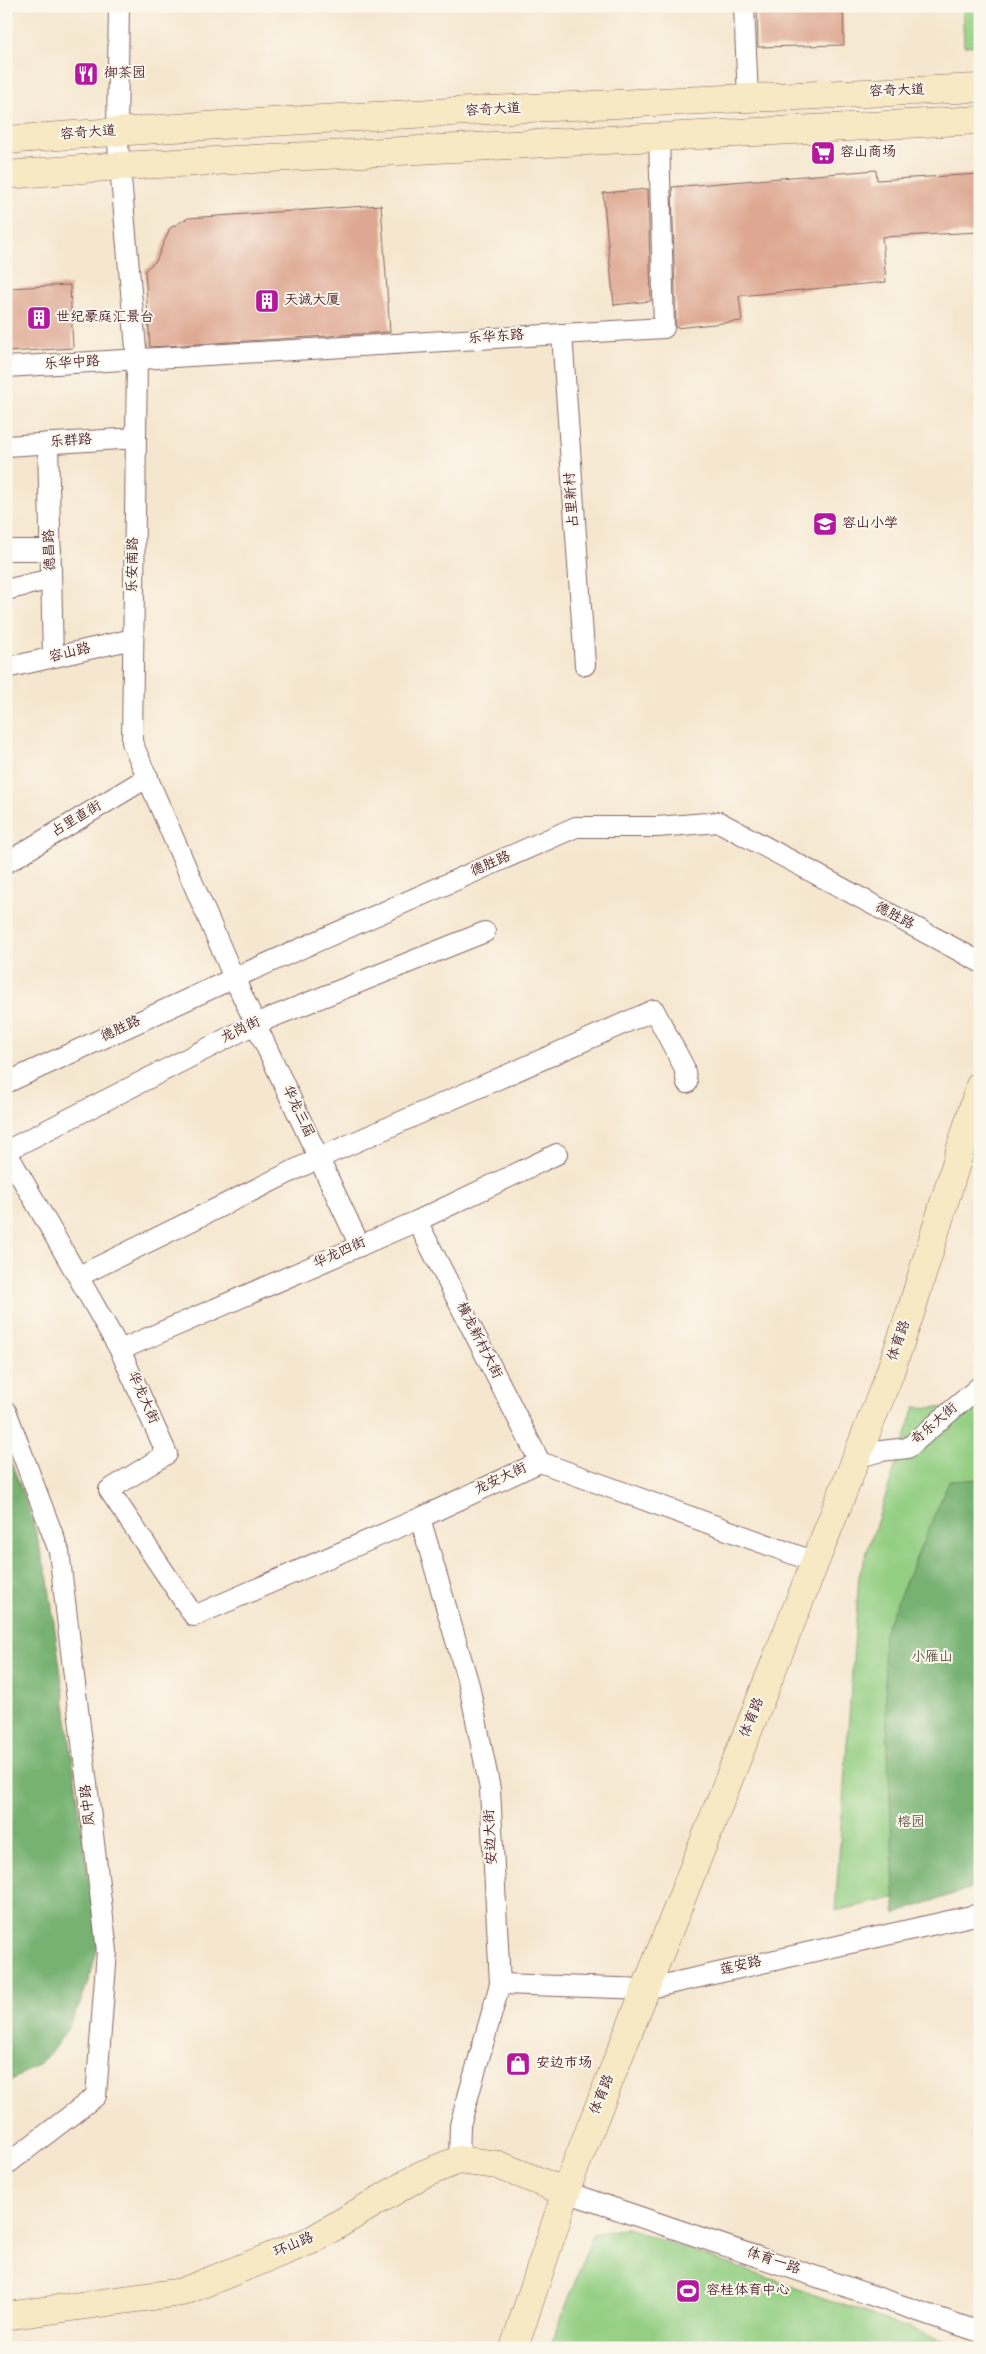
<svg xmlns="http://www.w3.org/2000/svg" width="986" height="2354" font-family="'Gochi Hand','LXGW WenKai TC',sans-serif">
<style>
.green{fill:#94cf84;stroke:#6f7758}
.forest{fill:#77b272;stroke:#60684e}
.building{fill:#dea791}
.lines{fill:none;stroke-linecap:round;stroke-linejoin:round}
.street-casing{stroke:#866564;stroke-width:22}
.secondary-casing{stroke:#866564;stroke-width:29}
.street{stroke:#fff;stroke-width:20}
.secondary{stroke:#f7e9c3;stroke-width:28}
.labels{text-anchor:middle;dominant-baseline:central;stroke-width:4;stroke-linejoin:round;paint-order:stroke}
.poi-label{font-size:14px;fill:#4a1f2b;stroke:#fbf7ec;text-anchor:start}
.street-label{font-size:14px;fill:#4a1f2b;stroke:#fbf7ec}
.park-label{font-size:14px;fill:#605446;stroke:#fbf7ec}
</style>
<rect width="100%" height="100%" fill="#fbf7ec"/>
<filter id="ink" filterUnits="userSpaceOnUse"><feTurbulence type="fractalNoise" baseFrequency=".02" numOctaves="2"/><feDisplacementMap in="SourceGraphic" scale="10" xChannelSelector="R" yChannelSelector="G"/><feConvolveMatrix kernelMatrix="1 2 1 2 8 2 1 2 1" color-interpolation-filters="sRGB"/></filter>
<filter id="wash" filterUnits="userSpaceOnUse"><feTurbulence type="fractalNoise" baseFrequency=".0096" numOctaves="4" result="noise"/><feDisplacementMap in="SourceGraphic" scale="20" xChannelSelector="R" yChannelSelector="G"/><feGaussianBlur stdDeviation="1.12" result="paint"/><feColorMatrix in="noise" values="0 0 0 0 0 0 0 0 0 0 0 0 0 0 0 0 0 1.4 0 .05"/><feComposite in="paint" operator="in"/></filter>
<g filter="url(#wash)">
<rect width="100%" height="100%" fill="#f5e7cf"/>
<g class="green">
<polygon points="962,6 980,6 980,45 964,46"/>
<polygon points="915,1407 980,1409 980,1879 835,1911 859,1576"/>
<polygon points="628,2228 961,2347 960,2348 550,2348 593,2234"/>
</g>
<g class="forest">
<path d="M 6,1448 L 32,1518 L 48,1579 L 98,1946 C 88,1986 76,2024 48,2055 C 38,2066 19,2075 6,2084 Z"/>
<polygon points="980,1479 980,1885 895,1914 883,1635 949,1481"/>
</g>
<g id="blocks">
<g class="building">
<polygon points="757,6 843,6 844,45 758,47"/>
<polygon points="876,170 877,180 980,174 980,232 882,237 886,282 739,296 742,321 676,328 672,187"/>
<polygon points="648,189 651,301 614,305 603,193"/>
<polygon points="381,205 390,332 150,347 145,270 156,261 170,228 188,218"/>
<polygon points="70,285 73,348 6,352 6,288"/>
</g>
</g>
</g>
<g filter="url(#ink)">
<use href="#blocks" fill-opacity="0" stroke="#866564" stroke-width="1"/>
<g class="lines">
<defs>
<g id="street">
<polyline points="119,6 117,132 137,360 132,742 234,978 360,1246"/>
<polyline points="744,6 748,98"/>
<polyline points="562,334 585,665"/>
<polyline points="6,367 664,328 659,137"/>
<polyline points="48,443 53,657"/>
<polyline points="6,446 136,438"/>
<polyline points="6,550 51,550"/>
<polyline points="6,590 51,579"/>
<polyline points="6,668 133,639"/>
<polyline points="6,863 148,777"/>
<polyline points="6,1083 234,978 576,827 657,827 719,822 980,962"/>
<polyline points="6,1151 120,1350 167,1454 109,1490 194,1616 420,1518 540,1462 815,1562"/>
<polyline points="6,1151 255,1024 485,932"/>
<polyline points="417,1221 540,1462"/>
<polyline points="79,1276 319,1158 654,1010 684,1067 687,1083"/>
<polyline points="120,1350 417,1221 557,1154"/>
<polyline points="6,1411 59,1551 107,1951 96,2096 6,2165"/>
<polyline points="856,1458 881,1451 908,1448 980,1386"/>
<polyline points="420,1518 469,1685 490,1789 500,1984 460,2125 459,2160"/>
<polyline points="500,1984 646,1989 980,1914"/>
<polyline points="566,2192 980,2332"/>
</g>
<g id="secondary">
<path d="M 6,140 C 330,115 655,102 980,88"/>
<polyline points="6,175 120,166 980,120"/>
<polyline points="6,2316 182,2292 312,2240 421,2175 459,2160 498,2165 566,2192"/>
<polyline points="514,2348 571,2177 888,1378 911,1311 980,1085"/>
</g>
</defs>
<use href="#street" class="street-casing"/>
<use href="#secondary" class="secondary-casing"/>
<use href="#street" class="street"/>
<use href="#secondary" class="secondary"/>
</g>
</g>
<defs>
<symbol id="restaurant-square" viewBox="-11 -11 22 22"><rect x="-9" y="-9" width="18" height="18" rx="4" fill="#b5179e" stroke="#fbf7ec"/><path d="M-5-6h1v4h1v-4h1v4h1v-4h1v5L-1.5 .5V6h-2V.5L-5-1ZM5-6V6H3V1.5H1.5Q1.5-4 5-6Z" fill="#fff"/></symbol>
<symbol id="supermarket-square" viewBox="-11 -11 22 22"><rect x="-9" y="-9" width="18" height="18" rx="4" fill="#b5179e" stroke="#fbf7ec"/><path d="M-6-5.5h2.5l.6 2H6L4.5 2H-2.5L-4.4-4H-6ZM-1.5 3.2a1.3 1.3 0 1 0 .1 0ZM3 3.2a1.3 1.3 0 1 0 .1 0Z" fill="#fff"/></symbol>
<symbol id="building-square" viewBox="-11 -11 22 22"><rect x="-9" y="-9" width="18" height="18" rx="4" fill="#b5179e" stroke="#fbf7ec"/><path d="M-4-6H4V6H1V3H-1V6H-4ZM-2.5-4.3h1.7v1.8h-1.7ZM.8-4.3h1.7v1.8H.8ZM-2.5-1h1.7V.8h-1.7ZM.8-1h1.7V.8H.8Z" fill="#fff"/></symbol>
<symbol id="school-square" viewBox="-11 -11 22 22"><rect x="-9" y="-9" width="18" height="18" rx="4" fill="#b5179e" stroke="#fbf7ec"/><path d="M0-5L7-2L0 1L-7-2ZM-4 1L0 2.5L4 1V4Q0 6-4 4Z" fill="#fff"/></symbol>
<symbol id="shop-square" viewBox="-11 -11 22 22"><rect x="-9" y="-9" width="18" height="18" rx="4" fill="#b5179e" stroke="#fbf7ec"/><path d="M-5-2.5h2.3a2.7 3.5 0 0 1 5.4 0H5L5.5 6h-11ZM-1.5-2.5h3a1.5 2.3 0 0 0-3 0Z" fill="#fff"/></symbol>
<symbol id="stadium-square" viewBox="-11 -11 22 22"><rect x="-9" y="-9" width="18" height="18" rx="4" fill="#b5179e" stroke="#fbf7ec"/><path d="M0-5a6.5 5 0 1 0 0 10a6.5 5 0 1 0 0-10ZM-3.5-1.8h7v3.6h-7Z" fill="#fff"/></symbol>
</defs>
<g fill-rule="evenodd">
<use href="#restaurant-square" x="72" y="60" width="28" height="28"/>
<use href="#supermarket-square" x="809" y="139" width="28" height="28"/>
<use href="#building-square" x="253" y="287" width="28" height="28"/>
<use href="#building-square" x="25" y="304" width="28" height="28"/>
<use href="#school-square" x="811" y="510" width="28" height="28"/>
<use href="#shop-square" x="504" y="2050" width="28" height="28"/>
<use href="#stadium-square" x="674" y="2277" width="28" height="28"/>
</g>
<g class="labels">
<g class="poi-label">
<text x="104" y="74">御茶园</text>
<text x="840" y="153">容山商场</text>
<text x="284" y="301">天诚大厦</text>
<text x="56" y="318">世纪豪庭汇景台</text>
<text x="842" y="524">容山小学</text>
<text x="536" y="2064">安边市场</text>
<text x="706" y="2291">容桂体育中心</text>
</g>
<g class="street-label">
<text transform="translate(897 92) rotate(-2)">容奇大道</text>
<text transform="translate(493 111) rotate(-3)">容奇大道</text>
<text transform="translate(88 134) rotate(-4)">容奇大道</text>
<text transform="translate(496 338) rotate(-4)">乐华东路</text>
<text transform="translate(72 364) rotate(-3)">乐华中路</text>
<text transform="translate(71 442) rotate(-4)">乐群路</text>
<text transform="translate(573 500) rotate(-94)">占里新村</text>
<text transform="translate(51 550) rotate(-92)">德昌路</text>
<text transform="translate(134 565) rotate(-89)">乐安南路</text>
<text transform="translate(70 654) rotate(-13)">容山路</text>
<text transform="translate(77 820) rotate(-31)">占里直街</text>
<text transform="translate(491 865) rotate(-24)">德胜路</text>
<text transform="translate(894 917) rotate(28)">德胜路</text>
<text transform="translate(121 1030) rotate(-25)">德胜路</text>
<text transform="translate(241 1031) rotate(-26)">龙岗街</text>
<text transform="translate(297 1112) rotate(65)">华龙三届</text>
<text transform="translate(340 1254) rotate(-24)">华龙四街</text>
<text transform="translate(478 1341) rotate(63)">横龙新村大街</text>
<text transform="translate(900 1341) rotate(-71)">体育路</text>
<text transform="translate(142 1398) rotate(66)">华龙大街</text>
<text transform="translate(935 1425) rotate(-41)">奇乐大街</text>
<text transform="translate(501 1480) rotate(-25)">龙安大街</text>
<text transform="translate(753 1718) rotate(-68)">体育路</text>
<text transform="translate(89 1805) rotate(-97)">凤中路</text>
<text transform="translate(492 1837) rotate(-93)">安边大街</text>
<text transform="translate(741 1967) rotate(-13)">莲安路</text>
<text transform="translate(603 2095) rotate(-68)">体育路</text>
<text transform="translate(294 2246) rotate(-23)">环山路</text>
<text transform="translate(773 2262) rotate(19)">体育一路</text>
</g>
<g class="park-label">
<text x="932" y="1658">小雁山</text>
<text x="911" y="1823">榕园</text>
</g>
</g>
<rect width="986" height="2354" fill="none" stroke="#fbf7ec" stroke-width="25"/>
</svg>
